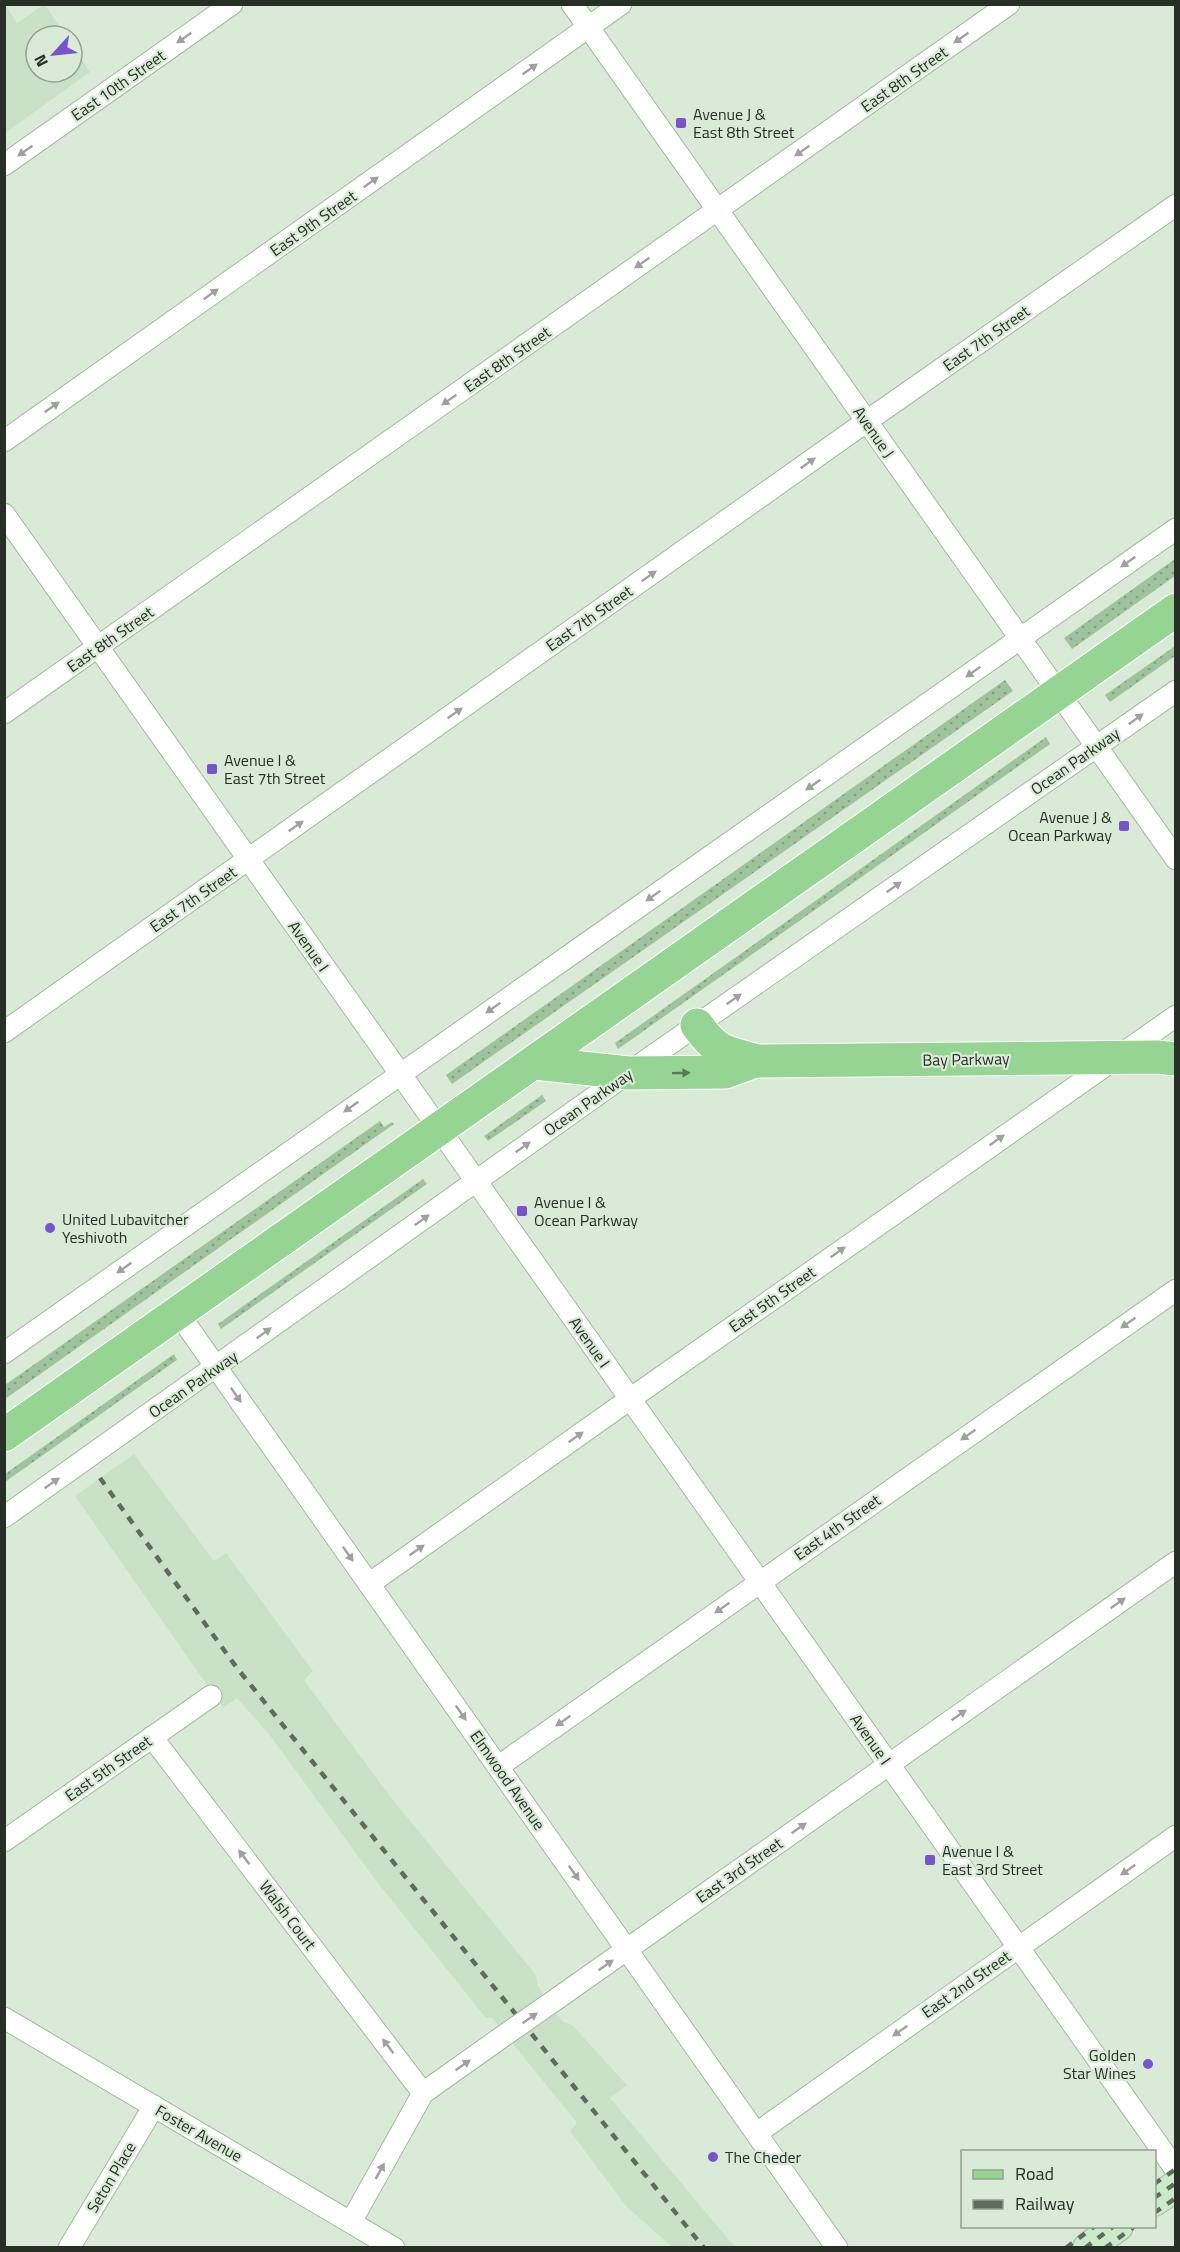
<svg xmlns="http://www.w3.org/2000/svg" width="1180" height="2252" font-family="'Titillium Web',sans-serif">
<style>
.built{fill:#c9e1c7}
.grass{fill:url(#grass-dots)}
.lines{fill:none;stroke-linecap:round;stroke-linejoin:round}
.street-casing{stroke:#a6b7a4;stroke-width:23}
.secondary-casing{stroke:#a6b7a4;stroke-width:32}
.primary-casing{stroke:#fff;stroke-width:35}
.street{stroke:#fff;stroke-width:21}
.secondary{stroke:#caeac8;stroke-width:30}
.primary{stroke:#95d492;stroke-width:33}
.rail{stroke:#606a5e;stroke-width:4.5;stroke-dasharray:8 8;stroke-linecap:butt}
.street-bridge-casing{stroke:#a6b7a4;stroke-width:23;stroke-linecap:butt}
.street-bridge{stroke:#fff;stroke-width:21}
.oneway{fill:#9ea19e}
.oneway2{fill:#597957}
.poi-dot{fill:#7754ce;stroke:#d9ebd7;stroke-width:2}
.labels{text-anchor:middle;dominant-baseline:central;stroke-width:4.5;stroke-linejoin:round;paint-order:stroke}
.street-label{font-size:16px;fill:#282f27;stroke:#d9ebd7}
.poi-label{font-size:16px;fill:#282f27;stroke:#d9ebd7;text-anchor:start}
</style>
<defs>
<pattern id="grass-dots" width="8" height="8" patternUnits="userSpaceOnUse" patternTransform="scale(1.5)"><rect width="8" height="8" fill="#9fc39c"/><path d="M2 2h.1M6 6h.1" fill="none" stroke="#829f7f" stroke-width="1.8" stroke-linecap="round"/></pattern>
</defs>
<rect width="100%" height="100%" fill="#d9ebd7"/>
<g class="built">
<polygon points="43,5 45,5 66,36 36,36 36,72 72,72 72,45 90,72 5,133 5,5 17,23"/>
<polygon points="134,1454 214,1561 226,1553 313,1671 304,1680 389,1795 536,1975 538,1986 562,2021 572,2025 627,2085 610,2098 735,2247 672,2247 626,2206 570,2131 577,2123 492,2018 486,2018 374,1878 269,1734 237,1698 223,1708 75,1496"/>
</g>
<g class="grass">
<polygon points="1175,559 1175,576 1072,649 1064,638"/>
<polygon points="1175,646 1175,656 1110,702 1105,695"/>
<polygon points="1005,680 1013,691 452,1084 446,1075"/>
<polygon points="1046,737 1050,744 618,1049 615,1043"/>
<polygon points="542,1095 546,1101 488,1141 484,1136"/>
<polygon points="380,1121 384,1127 392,1122 394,1124 5,1399 5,1385"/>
<polygon points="423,1179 427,1184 221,1329 218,1324"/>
<polygon points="174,1354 177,1360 5,1482 5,1474"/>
</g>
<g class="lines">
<defs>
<g id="street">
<polyline points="572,4 1176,859"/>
<polyline points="4,165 232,4"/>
<polyline points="4,441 621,4"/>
<polyline points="4,514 1176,2170"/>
<polyline points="4,713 1009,4"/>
<polyline points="4,1032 867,421 1176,205"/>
<polyline points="178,1313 837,2248"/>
<path d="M 4,1353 C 394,1077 786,805 1176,529"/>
<polyline points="4,1517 628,1073 1176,691"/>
<polyline points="369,1584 630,1399 1176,1016"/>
<polyline points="152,1737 423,2093"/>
<polyline points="499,1766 1176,1290"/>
<polyline points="4,1841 211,1696"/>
<polyline points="558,1998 1176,1562"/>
<polyline points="4,2018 394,2248"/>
<polyline points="757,2133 1176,1836"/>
<polyline points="351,2222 423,2093 502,2037"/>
<polyline points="69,2248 154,2106"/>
</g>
<g id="secondary">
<polyline points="1154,2201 1176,2186"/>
<polyline points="1088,2248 1118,2226"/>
</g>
<g id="primary">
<path d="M 697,1025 C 718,1054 724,1051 757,1061 L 1157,1057 L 1176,1059"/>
<polyline points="535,1063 628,1073 725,1072 755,1061"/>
<polyline points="4,1435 1176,610"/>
</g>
</defs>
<use href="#street" class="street-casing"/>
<use href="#secondary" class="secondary-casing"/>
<use href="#primary" class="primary-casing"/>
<use href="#street" class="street"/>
<use href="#secondary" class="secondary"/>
<use href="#primary" class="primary"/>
<g class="rail">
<polyline points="100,1478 237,1668 704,2248"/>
<polyline points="1154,2184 1176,2169"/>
<polyline points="1154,2198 1176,2183"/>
<polyline points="1154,2213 1176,2198"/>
<polyline points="1066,2248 1095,2226"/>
<polyline points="1085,2248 1114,2226"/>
<polyline points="1105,2248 1135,2226"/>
</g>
<defs>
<polyline id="street-bridge" points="502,2037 558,1998"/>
</defs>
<use href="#street-bridge" class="street-bridge-casing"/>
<use href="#street-bridge" class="street-bridge"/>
</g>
<defs><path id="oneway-solid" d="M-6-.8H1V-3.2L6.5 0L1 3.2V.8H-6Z" transform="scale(1.5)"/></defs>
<g class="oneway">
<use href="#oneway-solid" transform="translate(184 38) rotate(145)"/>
<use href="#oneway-solid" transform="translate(961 38) rotate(145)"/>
<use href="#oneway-solid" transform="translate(530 69) rotate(-35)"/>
<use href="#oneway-solid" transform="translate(25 151) rotate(145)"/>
<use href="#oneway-solid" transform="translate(802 151) rotate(145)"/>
<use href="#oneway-solid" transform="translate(371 182) rotate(-35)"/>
<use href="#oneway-solid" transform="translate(642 263) rotate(145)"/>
<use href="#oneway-solid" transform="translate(211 294) rotate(-35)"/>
<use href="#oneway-solid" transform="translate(449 400) rotate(145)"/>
<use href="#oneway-solid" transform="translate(52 407) rotate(-35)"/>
<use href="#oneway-solid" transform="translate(808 463) rotate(-35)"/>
<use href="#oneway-solid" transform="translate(1128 562) rotate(145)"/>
<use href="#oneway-solid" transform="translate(649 576) rotate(-35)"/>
<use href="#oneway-solid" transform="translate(973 672) rotate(145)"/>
<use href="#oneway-solid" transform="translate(455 713) rotate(-35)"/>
<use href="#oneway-solid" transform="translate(1136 719) rotate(-36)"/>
<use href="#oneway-solid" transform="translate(813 785) rotate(145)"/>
<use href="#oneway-solid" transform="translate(296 826) rotate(-35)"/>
<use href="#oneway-solid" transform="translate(894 887) rotate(-35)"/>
<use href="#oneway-solid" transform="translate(653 896) rotate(145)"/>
<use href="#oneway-solid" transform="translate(734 999) rotate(-35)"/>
<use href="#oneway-solid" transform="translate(493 1008) rotate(145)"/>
<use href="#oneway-solid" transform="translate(351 1107) rotate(145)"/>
<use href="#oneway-solid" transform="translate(997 1140) rotate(-35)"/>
<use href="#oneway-solid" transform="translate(523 1147) rotate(-35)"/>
<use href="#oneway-solid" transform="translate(422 1220) rotate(-36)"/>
<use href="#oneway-solid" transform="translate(838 1252) rotate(-35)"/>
<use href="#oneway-solid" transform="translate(124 1268) rotate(145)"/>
<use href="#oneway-solid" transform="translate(1128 1323) rotate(145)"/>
<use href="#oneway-solid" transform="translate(264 1333) rotate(-36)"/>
<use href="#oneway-solid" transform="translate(236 1395) rotate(55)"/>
<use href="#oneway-solid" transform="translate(968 1435) rotate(145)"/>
<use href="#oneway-solid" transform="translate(576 1437) rotate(-35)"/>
<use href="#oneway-solid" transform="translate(52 1483) rotate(-35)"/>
<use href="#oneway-solid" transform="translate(417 1550) rotate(-35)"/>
<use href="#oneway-solid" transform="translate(348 1554) rotate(55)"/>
<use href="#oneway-solid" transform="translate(1118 1603) rotate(-35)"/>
<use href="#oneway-solid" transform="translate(722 1608) rotate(145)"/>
<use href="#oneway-solid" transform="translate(461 1713) rotate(55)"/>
<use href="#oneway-solid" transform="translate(959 1715) rotate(-35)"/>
<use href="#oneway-solid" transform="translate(563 1721) rotate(145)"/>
<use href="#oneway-solid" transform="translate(799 1828) rotate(-35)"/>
<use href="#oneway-solid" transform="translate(244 1857) rotate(-127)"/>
<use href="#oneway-solid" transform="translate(1128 1870) rotate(145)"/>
<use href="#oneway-solid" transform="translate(574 1873) rotate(55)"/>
<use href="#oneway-solid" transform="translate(606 1965) rotate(-35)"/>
<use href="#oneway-solid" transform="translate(530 2018) rotate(-35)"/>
<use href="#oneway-solid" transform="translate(900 2031) rotate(145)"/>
<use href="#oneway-solid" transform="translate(388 2046) rotate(-127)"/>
<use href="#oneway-solid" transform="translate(463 2065) rotate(-35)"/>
<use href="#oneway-solid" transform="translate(380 2171) rotate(-61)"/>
</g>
<use class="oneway2" href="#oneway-solid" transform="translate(681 1073) rotate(-1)"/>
<g class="poi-dot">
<rect x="675" y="117" width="12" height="12" rx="3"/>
<rect x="206" y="763" width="12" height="12" rx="3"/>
<rect x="1118" y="820" width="12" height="12" rx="3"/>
<rect x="516" y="1205" width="12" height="12" rx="3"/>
<circle cx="50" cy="1228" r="6"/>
<rect x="924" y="1854" width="12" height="12" rx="3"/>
<circle cx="1148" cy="2064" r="6"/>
<circle cx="713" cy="2157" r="6"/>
</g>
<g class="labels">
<g class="street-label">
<text transform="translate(904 79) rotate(-35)">East 8th Street</text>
<text transform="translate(118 85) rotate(-35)">East 10th Street</text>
<text transform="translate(313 223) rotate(-35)">East 9th Street</text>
<text transform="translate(986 338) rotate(-35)">East 7th Street</text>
<text transform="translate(507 359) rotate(-35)">East 8th Street</text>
<text transform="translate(874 432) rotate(55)">Avenue J</text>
<text transform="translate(589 618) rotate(-35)">East 7th Street</text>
<text transform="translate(110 639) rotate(-35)">East 8th Street</text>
<text transform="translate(1075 761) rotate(-35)">Ocean Parkway</text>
<text transform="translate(193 899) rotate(-35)">East 7th Street</text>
<text transform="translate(309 946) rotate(55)">Avenue I</text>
<text transform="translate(966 1059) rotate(-1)">Bay Parkway</text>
<text transform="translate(588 1102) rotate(-35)">Ocean Parkway</text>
<text transform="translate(772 1299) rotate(-35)">East 5th Street</text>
<text transform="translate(590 1342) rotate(55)">Avenue I</text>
<text transform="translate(193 1384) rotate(-35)">Ocean Parkway</text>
<text transform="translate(837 1527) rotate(-35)">East 4th Street</text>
<text transform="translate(871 1739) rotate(55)">Avenue I</text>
<text transform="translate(108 1768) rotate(-35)">East 5th Street</text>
<text transform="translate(508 1780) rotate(55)">Elmwood Avenue</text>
<text transform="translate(739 1870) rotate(-35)">East 3rd Street</text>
<text transform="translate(288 1915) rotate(53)">Walsh Court</text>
<text transform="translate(966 1984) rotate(-35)">East 2nd Street</text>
<text transform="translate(199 2133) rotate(30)">Foster Avenue</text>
<text transform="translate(111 2177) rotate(-59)">Seton Place</text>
</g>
<g class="poi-label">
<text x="693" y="114">Avenue J &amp;<tspan x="693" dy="18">East 8th Street</tspan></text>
<text x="224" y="760">Avenue I &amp;<tspan x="224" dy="18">East 7th Street</tspan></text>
<text x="1112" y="817" text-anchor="end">Avenue J &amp;<tspan x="1112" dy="18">Ocean Parkway</tspan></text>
<text x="534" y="1202">Avenue I &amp;<tspan x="534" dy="18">Ocean Parkway</tspan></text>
<text x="62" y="1219">United Lubavitcher<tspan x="62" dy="18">Yeshivoth</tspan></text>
<text x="942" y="1851">Avenue I &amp;<tspan x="942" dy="18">East 3rd Street</tspan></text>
<text x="1136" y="2055" text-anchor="end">Golden<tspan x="1136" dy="18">Star Wines</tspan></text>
<text x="725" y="2157">The Cheder</text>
</g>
</g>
<rect width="1180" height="2252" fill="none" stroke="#282f27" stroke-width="12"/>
<rect x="961" y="2150" width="195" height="78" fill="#d9ebd7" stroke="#92a091" stroke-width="1.5"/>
<rect x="973" y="2170" width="30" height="9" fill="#95d492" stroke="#92a091" stroke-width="1.5"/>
<text x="1015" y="2180" font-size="18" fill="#282f27">Road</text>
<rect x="973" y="2200" width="30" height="9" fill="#606a5e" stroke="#92a091" stroke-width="1.5"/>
<text x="1015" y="2210" font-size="18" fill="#282f27">Railway</text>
<g transform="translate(54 54) rotate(243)"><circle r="28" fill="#d9ebd7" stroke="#92a091" stroke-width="1.5"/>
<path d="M0-4.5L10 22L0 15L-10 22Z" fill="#7754ce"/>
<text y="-9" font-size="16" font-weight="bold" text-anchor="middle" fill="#282f27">N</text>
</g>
</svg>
